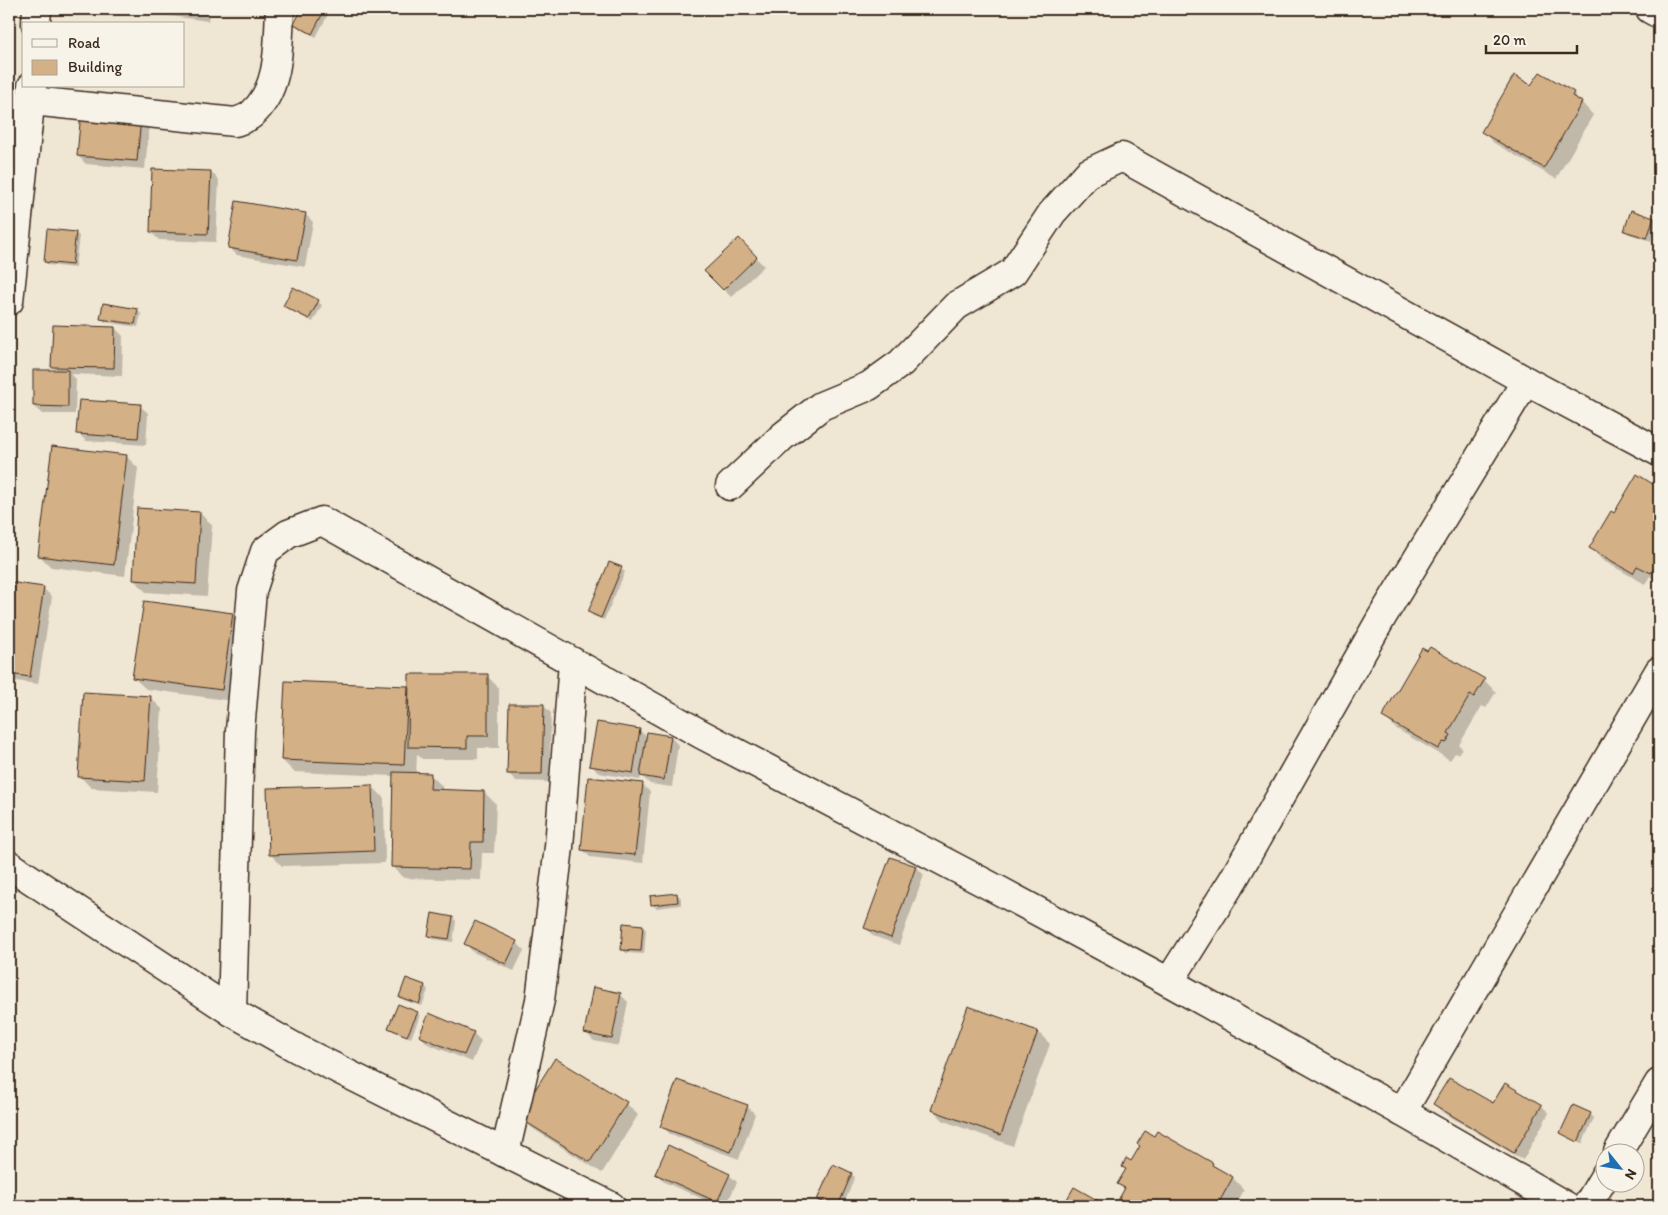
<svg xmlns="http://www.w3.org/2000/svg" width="1668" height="1215" font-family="Itim,sans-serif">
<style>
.shadow{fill:#0003}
.building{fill:#d4b086;stroke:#3b2a1e}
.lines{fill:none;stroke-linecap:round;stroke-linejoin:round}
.minor-casing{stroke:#3b2a1e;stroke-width:31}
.minor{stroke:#f7f3e8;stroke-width:28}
</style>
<rect width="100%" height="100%" fill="#f0e6d4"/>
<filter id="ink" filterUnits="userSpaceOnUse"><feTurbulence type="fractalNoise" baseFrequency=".02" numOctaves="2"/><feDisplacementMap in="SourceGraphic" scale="10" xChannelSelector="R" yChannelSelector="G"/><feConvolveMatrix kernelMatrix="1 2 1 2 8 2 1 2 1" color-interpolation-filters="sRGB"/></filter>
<g filter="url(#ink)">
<g class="shadow">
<polygon points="137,9 210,9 208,21 141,12"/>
<polygon points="303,9 331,9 316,37 299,28 295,24"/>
<polygon points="1532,87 1573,93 1593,115 1556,179 1494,143 1482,131"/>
<polygon points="141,119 149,127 145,169 86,164 78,156"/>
<polygon points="211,172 219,180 216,242 159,240 151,232"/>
<polygon points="1632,212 1654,219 1657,223 1651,241 1629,234 1626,231"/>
<polygon points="305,214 313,222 305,267 237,255 229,247"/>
<polygon points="75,233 79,236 75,268 48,265 45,262"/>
<polygon points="739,240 764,266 731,297 706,271"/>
<polygon points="318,302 322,305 313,322 288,309 285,305"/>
<polygon points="137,310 141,314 138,327 105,322 101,318"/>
<polygon points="115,328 123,336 122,376 71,374 76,379 75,414 42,414 34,406 58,371 52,366"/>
<polygon points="140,406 148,413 146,445 86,441 78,433"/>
<polygon points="126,456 138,468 125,576 51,567 39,555"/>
<polygon points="1637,476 1659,489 1659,582 1650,576 1645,584 1602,560 1591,548 1615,515"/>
<polygon points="200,513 212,525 207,596 146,592 134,580"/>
<polygon points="621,569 625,572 604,620 593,616 590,612"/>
<polygon points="10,584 44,589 52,597 38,684 9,680 9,594"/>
<polygon points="232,614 244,626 233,701 146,689 134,678"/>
<polygon points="487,676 499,688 499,748 478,748 478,759 422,759 417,754 416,774 430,774 442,786 442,791 484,792 496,804 494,853 482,853 481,880 404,878 392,866 394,776 294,772 282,760 286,682 410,688"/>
<polygon points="1484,680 1496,692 1486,708 1482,706 1459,745 1462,748 1458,754 1455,753 1450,760 1395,728 1384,716"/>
<polygon points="150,697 162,709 157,792 91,788 80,776"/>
<polygon points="543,705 551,713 549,782 516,781 508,773"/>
<polygon points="639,730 648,738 671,737 678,745 672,787 650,784 641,775 640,780 599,773 591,765"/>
<polygon points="642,784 650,792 643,863 590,857 582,849"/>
<polygon points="372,786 384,798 385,863 282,866 270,854"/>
<polygon points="890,858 916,867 924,875 899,945 873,936 866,928"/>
<polygon points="677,894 681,898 681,905 656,908 652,904"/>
<polygon points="453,918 456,921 453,942 433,939 429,935"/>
<polygon points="642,926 646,930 644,954 626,953 622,949"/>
<polygon points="516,942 524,950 514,971 473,952 466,944"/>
<polygon points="425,986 428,990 422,1006 404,1000 401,996"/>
<polygon points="620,994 628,1002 619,1046 594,1041 586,1033"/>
<polygon points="969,1008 1038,1032 1050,1044 1013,1146 944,1121 932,1109"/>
<polygon points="417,1013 420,1016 411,1038 393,1031 389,1027"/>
<polygon points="473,1033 481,1041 472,1062 428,1044 420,1036"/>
<polygon points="626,1103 638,1115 602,1173 532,1128 520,1117"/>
<polygon points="1434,1104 1542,1106 1549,1113 1523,1160 1442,1112"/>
<polygon points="747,1106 755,1114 739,1159 670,1134 662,1126"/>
<polygon points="1590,1114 1594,1118 1582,1144 1565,1136 1562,1133"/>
<polygon points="1141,1146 1212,1164 1220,1171 1233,1178 1244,1190 1235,1206 1124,1206 1119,1201 1125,1191 1119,1184 1127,1170 1123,1167 1132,1163"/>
<polygon points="657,1174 729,1175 737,1182 726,1206 719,1206 664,1182"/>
<polygon points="851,1174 855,1177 843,1206 830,1206 822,1203 819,1200"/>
<polygon points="1526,1201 1534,1206 1523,1206"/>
</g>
<g class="building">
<polygon points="164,9 201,9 201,13"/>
<polygon points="302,9 325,9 312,34 294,24"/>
<polygon points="1540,72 1574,92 1572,96 1582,102 1544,168 1481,132 1514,75 1531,85"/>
<polygon points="81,112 141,118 137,161 77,156"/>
<polygon points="152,169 211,171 208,234 150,232"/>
<polygon points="236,201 306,213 297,260 228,248"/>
<polygon points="1631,210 1654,218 1647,238 1624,231"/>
<polygon points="47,229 76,232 72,265 44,262"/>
<polygon points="739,238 757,257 723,290 704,271"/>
<polygon points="293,287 319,300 309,319 283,306"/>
<polygon points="103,303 138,309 135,324 100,319"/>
<polygon points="53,325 115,327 114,368 51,367"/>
<polygon points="33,370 68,370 68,407 33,406"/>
<polygon points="79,400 141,404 138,438 76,434"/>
<polygon points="52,446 127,455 114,565 38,556"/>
<polygon points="1637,474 1659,488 1659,559 1651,573 1637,566 1633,573 1589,548 1611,511 1614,513"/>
<polygon points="137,508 200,512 196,584 133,580"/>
<polygon points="609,562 622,567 601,618 588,612"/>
<polygon points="9,582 44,587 30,677 9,674"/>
<polygon points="144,601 233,613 222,690 132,678"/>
<polygon points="1430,647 1485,679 1474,697 1470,695 1448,733 1451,735 1446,743 1443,742 1438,749 1382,717 1422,648 1427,651"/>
<polygon points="409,674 488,674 488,736 467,736 467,748 408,747"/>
<polygon points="285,681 408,686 404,765 281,760"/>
<polygon points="83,692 151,696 145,781 78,777"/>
<polygon points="509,704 544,704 542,774 507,774"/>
<polygon points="597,722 640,729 633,773 589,766"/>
<polygon points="647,732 671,736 664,780 640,776"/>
<polygon points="393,772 431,773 430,789 484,791 483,842 471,842 470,869 391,867"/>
<polygon points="588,777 643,783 635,855 581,850"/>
<polygon points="372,785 374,851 269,855 267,788"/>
<polygon points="890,857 916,866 891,938 864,928"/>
<polygon points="677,893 678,902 651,905 650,896"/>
<polygon points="432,913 453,917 449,939 428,936"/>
<polygon points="475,921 517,941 506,964 464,944"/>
<polygon points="623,923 643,925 641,951 621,950"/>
<polygon points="406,978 425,985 419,1004 399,997"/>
<polygon points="593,987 621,993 612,1039 584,1033"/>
<polygon points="398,1004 418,1012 407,1036 388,1028"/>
<polygon points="968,1006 1038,1031 1001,1135 931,1110"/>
<polygon points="429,1013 474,1032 464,1055 419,1036"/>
<polygon points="555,1058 627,1102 590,1162 518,1117"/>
<polygon points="1449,1078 1493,1103 1505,1083 1542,1105 1514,1153 1433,1104"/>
<polygon points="677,1080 748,1105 731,1152 660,1127"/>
<polygon points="1573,1105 1591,1113 1578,1142 1560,1133"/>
<polygon points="1145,1131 1154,1136 1157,1131 1213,1163 1212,1165 1233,1177 1217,1206 1125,1206 1117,1202 1125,1188 1117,1184 1126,1169 1122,1167 1126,1158 1131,1161 1140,1146 1137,1144"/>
<polygon points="668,1145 730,1174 717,1202 655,1174"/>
<polygon points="833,1164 852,1173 838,1206 833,1206 817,1200"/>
<polygon points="1074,1187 1106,1205 1106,1206 1063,1206"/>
</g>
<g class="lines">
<defs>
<g id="minor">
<polyline points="1650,9 1659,14"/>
<polyline points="36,24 37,9"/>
<path d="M 32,101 L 235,122 C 241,120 248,118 252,114 C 281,88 278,44 280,9"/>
<polyline points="9,301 32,86"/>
<polyline points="730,486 783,436 821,406 869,386 901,363 956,306 1013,272 1052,213 1088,173 1122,157 1526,381 1659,452"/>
<polyline points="9,865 232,1012 298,1049 611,1206"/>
<polyline points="1169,982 1233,880 1382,617 1526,381"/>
<polyline points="232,1012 240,731 252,591 265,551 288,534 322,521 701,734 1000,891 1169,982 1402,1112 1566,1206"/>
<polyline points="1402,1112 1659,671"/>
<polyline points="1618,1152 1659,1083"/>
<polyline points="505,1153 540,1000 559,847 573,662"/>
<polyline points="1587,1206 1606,1174"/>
</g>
</defs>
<use href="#minor" class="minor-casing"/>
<use href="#minor" class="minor"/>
</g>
</g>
<rect width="1668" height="1215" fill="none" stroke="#f7f3e8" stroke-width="30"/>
<rect x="15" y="15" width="1638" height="1185" fill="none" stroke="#3b2a1e" stroke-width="2" filter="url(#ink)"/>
<rect x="22" y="22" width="162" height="65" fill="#f7f3e8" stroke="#aca397"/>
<rect x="32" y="39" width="25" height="8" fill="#f7f3e8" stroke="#aca397"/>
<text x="68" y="48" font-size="15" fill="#3b2a1e">Road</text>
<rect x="32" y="60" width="25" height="15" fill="#d4b086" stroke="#aca397"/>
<text x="68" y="72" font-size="15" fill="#3b2a1e">Building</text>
<g transform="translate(1620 1168) rotate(120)"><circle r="24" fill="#f7f3e8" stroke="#aca397"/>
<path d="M0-4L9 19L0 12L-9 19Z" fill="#1f6fb2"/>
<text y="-8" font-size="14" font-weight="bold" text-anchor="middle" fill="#3b2a1e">N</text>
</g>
<path d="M1486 45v8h91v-8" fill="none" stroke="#3b2a1e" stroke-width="2.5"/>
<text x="1493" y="45" font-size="15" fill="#3b2a1e" stroke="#f7f3e8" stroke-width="4" paint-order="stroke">20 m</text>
</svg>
